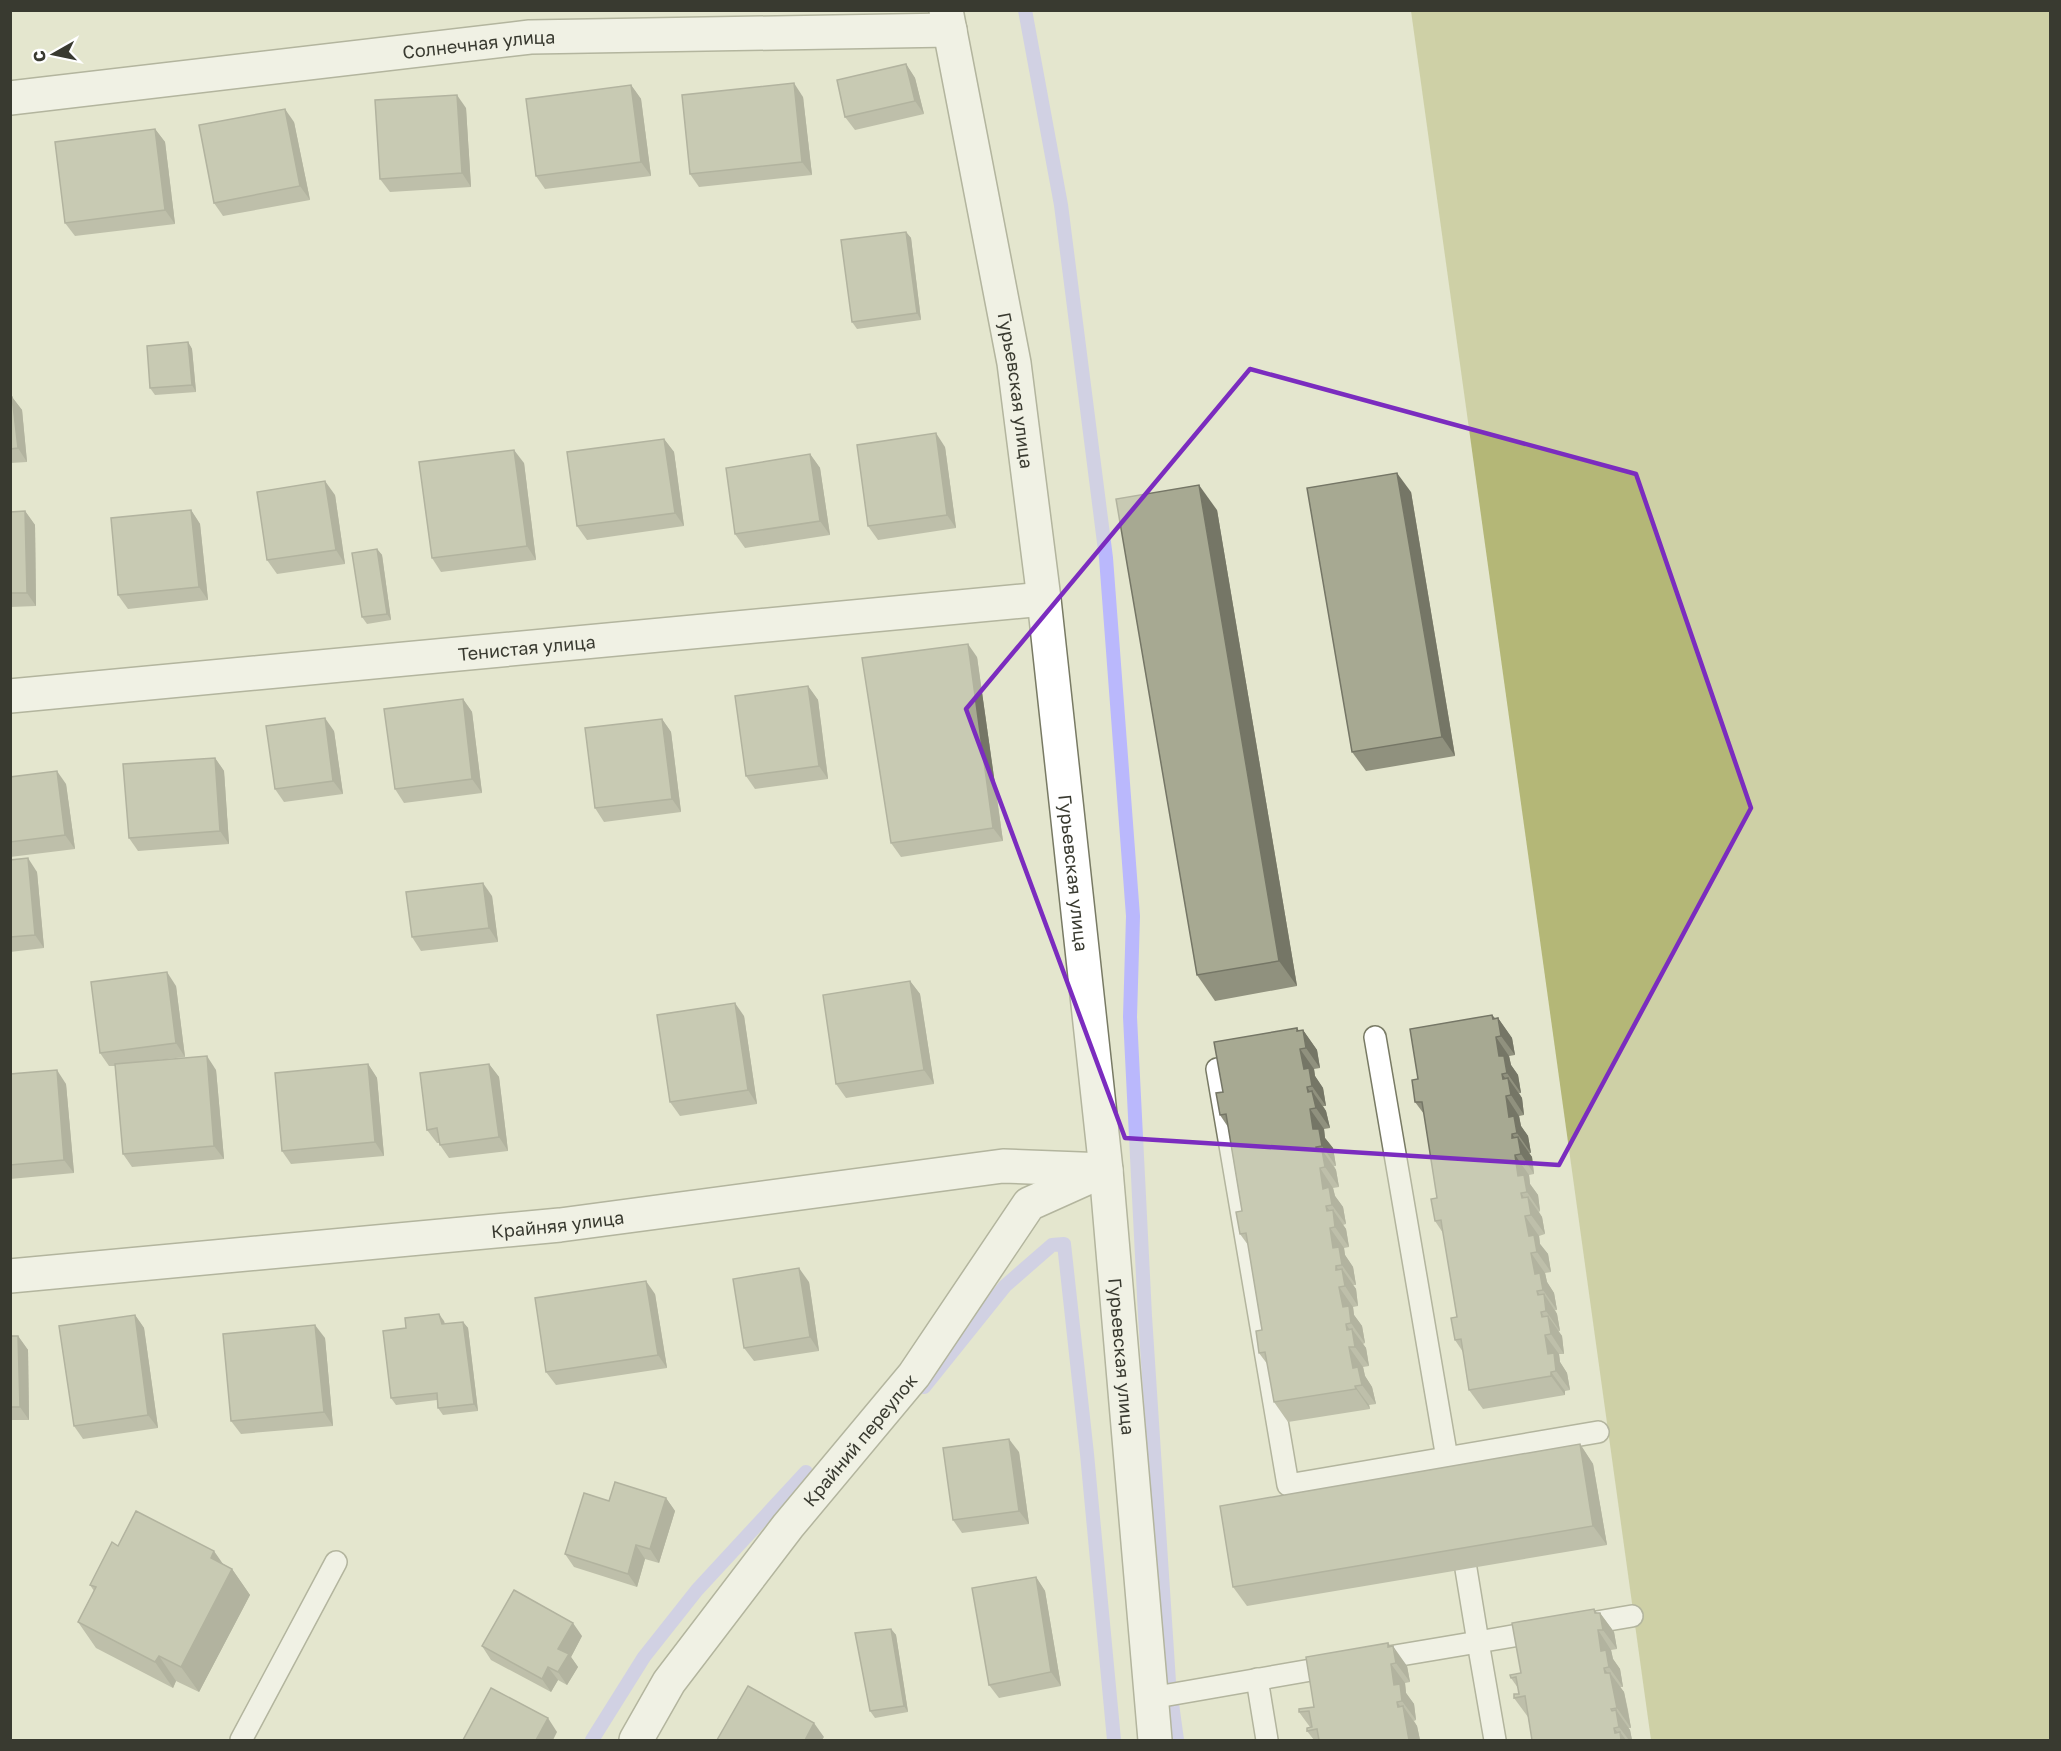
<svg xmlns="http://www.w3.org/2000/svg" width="2061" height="1751" font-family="'Golos Text',sans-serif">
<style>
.green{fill:#b4b777}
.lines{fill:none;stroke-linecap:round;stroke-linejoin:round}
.stream{stroke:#bab8fc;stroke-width:14}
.service-casing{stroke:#787a64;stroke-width:24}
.minor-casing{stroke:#787a64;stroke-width:36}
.service{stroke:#fff;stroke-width:21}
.minor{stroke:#fff;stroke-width:33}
.wall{fill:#90917e}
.shaded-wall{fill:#757666}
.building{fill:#a7a992;stroke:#757666;stroke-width:1.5}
.marked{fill:none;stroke:#7b2cbf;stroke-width:4.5;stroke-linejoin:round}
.labels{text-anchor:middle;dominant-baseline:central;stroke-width:6;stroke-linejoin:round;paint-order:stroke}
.street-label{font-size:18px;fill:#393a30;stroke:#fff}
</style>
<rect width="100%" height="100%" fill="#e4e6ce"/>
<polygon class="green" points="1411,11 2050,11 2050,1740 1651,1740"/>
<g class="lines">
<g class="stream">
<polyline points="1025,10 1061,205 1106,558 1133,916 1130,1017 1145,1316 1169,1682 1177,1740"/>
<polyline points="924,1387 1005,1286 1052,1245 1064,1244 1087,1454 1114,1740"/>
<polyline points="592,1740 644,1657 697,1590 806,1472"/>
</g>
<defs>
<g id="service">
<polyline points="1375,1037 1449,1470"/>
<polyline points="1217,1069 1288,1485 1598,1432"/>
<polyline points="1466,1569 1478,1642 1542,1631"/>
<polyline points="1579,1625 1632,1616"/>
<polyline points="1371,1660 1478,1642 1495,1740"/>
<polyline points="1257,1679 1267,1740"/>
<polyline points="1151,1698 1334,1666"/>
<polyline points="241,1740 336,1562"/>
</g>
<g id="minor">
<path id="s1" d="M 946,10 L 1014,363 L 1044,599 L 1106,1170 L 1155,1740"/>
<path id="s2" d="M 10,98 L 530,37 L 950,30"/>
<path id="s3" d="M 10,696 L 1044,599"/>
<path id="s4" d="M 10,1276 L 560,1225 L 1003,1166 L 1106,1170"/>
<path id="s5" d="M 636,1740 L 669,1682 L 788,1526 L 914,1375 L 1029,1204 L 1098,1173"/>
</g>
</defs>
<use href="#service" class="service-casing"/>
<use href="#minor" class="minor-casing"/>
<use href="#service" class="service"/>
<use href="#minor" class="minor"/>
</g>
<g class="wall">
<polygon points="906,64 915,78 924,114 855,130 845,117"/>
<polygon points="631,85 641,99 651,176 545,189 536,176"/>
<polygon points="803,97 812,175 699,187 690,174"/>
<polygon points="466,108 471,187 390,192 380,179"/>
<polygon points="294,122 310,200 223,216 214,203"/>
<polygon points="155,129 165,142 175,224 75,236 65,223"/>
<polygon points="906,232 911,238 921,320 857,329 852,322"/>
<polygon points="188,342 192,349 196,392 155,395 150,388"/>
<polygon points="10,397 12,397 22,410 27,462 10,463"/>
<polygon points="664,439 674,452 684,526 587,540 577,526"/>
<polygon points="945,447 956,528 878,540 868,526"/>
<polygon points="810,454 820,468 830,535 745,548 735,534"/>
<polygon points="524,463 536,560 441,572 432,558"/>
<polygon points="1411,492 1455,756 1366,771 1352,752"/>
<polygon points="335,495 345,564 277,574 267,560"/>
<polygon points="191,510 200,524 208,600 128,609 118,595"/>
<polygon points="1217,510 1297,986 1215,1001 1197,975"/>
<polygon points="25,511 35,525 36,606 10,607 10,512"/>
<polygon points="377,549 382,555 391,620 367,624 362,617"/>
<polygon points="977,657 1003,841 901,857 891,843"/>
<polygon points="808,686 818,700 828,779 755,789 746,776"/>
<polygon points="463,699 472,712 482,793 404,803 395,789"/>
<polygon points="662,719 671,732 681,812 604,822 595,808"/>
<polygon points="334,731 343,794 284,802 275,789"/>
<polygon points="215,758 224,771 229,844 138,851 129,838"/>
<polygon points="10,777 66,784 75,849 10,857"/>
<polygon points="10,860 37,872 44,948 10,952"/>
<polygon points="492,896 498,942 421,951 412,937"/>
<polygon points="910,981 920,994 934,1084 846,1098 836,1084"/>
<polygon points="176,986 185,1057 149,1061 216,1070 224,1159 132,1167 123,1154 115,1066 109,1066 100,1053"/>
<polygon points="1492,1015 1495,1018 1498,1018 1512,1038 1515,1055 1509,1056 1511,1065 1518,1075 1521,1093 1519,1093 1522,1098 1524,1115 1519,1116 1521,1126 1528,1136 1531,1153 1529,1153 1532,1157 1534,1174 1529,1175 1530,1184 1538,1195 1540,1211 1539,1212 1542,1217 1545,1234 1539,1236 1540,1244 1548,1254 1551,1272 1545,1273 1547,1282 1554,1293 1557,1310 1555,1310 1557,1314 1560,1331 1558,1331 1562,1336 1564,1354 1559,1354 1560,1362 1567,1373 1570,1390 1565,1391 1565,1395 1483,1409 1469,1390 1463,1352 1455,1340 1457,1317 1443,1233 1435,1221 1437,1198 1424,1114 1415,1102 1418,1079"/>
<polygon points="744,1016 757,1104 680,1116 670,1102"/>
<polygon points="1297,1028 1299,1031 1303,1030 1317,1050 1320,1068 1314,1069 1315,1076 1323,1088 1326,1106 1323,1106 1326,1111 1330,1128 1324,1129 1325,1138 1333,1148 1336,1166 1334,1166 1336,1170 1339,1187 1333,1188 1335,1196 1343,1207 1346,1224 1343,1225 1346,1229 1349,1247 1344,1248 1345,1255 1353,1267 1356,1285 1353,1285 1356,1289 1358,1306 1353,1307 1354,1315 1362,1326 1365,1343 1363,1344 1366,1348 1369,1366 1363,1367 1365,1376 1372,1387 1376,1404 1369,1405 1370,1409 1288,1422 1274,1402 1268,1365 1259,1353 1262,1330 1248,1245 1240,1234 1242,1211 1228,1127 1220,1115 1223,1092"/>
<polygon points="368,1064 377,1078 384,1156 291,1164 282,1151"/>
<polygon points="489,1064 499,1077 508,1151 449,1158 440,1145 439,1143 437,1143 427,1130"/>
<polygon points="10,1074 66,1084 74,1173 10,1179"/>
<polygon points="809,1282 819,1351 754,1361 744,1348"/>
<polygon points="655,1294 667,1368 556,1385 546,1372"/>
<polygon points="135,1315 144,1328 158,1428 83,1439 74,1426"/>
<polygon points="444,1321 445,1324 463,1322 468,1328 478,1411 443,1415 438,1408 437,1400 396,1405 391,1398 406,1328"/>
<polygon points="10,1336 18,1336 28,1350 29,1420 10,1420"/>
<polygon points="325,1338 333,1426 241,1434 231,1421"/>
<polygon points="1580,1444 1593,1464 1607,1545 1247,1606 1233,1587"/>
<polygon points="1019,1452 1029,1524 962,1533 953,1520"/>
<polygon points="666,1498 675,1511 659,1563 645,1559 637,1587 574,1567 565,1554 609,1501"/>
<polygon points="118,1546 223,1564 232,1569 250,1595 199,1692 176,1681 173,1688 96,1648 78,1622 94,1591 90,1585"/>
<polygon points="1036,1577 1045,1591 1061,1686 999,1698 989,1685"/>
<polygon points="1597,1613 1600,1613 1614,1632 1617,1649 1611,1650 1613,1659 1620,1669 1623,1687 1620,1687 1624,1692 1628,1710 1631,1728 1628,1728 1630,1730 1632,1740 1532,1740 1528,1717 1514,1698 1519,1694 1518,1688 1511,1678 1521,1673"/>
<polygon points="891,1629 896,1635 908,1712 875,1718 870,1711"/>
<polygon points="582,1636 571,1657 578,1667 567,1685 558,1680 551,1692 491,1660 482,1646"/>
<polygon points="1388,1643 1407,1666 1410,1682 1405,1683 1406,1693 1414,1704 1416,1720 1414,1721 1417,1726 1420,1740 1314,1740 1307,1731 1310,1727 1299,1712 1314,1707"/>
</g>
<g class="shaded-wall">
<polygon points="906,64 915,78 924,114 915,101"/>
<polygon points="794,83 803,97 812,175 802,162"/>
<polygon points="631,85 641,99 651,176 641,162"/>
<polygon points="457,95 466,108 471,187 462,173"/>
<polygon points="285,109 294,122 310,200 300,186"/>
<polygon points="155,129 165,142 175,224 165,210"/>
<polygon points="906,232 911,238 921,320 917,313"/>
<polygon points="188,342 192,349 196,392 192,385"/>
<polygon points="12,397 22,410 27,462 18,448"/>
<polygon points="936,433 945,447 956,528 947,515"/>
<polygon points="664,439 674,452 684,526 675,513"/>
<polygon points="514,450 524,463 536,560 527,546"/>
<polygon points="810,454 820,468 830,535 820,521"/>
<polygon points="1397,473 1411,492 1455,756 1442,737"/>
<polygon points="325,481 335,495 345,564 336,550"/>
<polygon points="1199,485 1217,510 1297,986 1279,961"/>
<polygon points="191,510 200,524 208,600 199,587"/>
<polygon points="25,511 35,525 36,606 27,593"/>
<polygon points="377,549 382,555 391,620 387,614"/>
<polygon points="968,644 977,657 1003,841 993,828"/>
<polygon points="808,686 818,700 828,779 819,766"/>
<polygon points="463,699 472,712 482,793 472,779"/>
<polygon points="325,718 334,731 343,794 333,781"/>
<polygon points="662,719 671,732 681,812 672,799"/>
<polygon points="215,758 224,771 229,844 220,831"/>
<polygon points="57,771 66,784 75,849 65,835"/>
<polygon points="28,858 37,872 44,948 35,935"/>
<polygon points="483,883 492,896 498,942 489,928"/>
<polygon points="167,972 176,986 185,1057 176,1043"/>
<polygon points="910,981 920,994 934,1084 924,1070"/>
<polygon points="735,1003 744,1016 757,1104 748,1090"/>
<polygon points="1492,1015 1500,1026 1498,1018 1512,1038 1515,1055 1501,1036 1493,1019"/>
<polygon points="1297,1028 1305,1040 1303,1030 1317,1050 1320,1068 1306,1048 1297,1031"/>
<polygon points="1496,1037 1509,1056 1511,1065 1518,1075 1521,1093 1507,1073 1499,1056"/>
<polygon points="1300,1049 1314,1069 1315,1076 1323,1088 1326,1106 1312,1086 1304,1069"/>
<polygon points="207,1056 216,1070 224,1159 214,1146"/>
<polygon points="368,1064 377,1078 384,1156 375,1142"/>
<polygon points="489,1064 499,1077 508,1151 499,1137"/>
<polygon points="57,1070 66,1084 74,1173 64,1160"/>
<polygon points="1502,1074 1509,1083 1508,1078 1522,1098 1524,1115 1511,1095 1503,1079"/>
<polygon points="1307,1087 1313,1097 1312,1091 1326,1111 1330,1128 1316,1108 1308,1092"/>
<polygon points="1506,1096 1519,1116 1521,1126 1528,1136 1531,1153 1517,1133 1509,1117"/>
<polygon points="1310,1109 1324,1129 1325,1138 1333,1148 1336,1166 1322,1146 1313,1129"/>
<polygon points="1512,1134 1519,1144 1518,1137 1532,1157 1534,1174 1521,1154 1512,1138"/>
<polygon points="1316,1147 1324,1158 1322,1150 1336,1170 1339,1187 1325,1167 1317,1151"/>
<polygon points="1515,1155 1529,1175 1530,1184 1538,1195 1540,1211 1527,1192 1518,1176"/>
<polygon points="1320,1168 1333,1188 1335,1196 1343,1207 1346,1224 1332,1205 1323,1189"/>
<polygon points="1521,1193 1529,1205 1528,1197 1542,1217 1545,1234 1531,1215 1522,1198"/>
<polygon points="1326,1206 1334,1216 1333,1210 1346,1229 1349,1247 1335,1227 1327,1211"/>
<polygon points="1525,1216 1539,1236 1540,1244 1548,1254 1551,1272 1537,1252 1529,1236"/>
<polygon points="1330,1228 1344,1248 1345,1255 1353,1267 1356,1285 1342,1265 1333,1248"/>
<polygon points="1531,1253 1545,1273 1547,1282 1554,1293 1557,1310 1543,1290 1535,1274"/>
<polygon points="1336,1266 1343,1277 1342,1269 1356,1289 1358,1306 1345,1286 1336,1270"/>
<polygon points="799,1268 809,1282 819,1351 810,1337"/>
<polygon points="646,1281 655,1294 667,1368 658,1355"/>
<polygon points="1339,1287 1353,1307 1354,1315 1362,1326 1365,1343 1351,1323 1343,1307"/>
<polygon points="1537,1291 1545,1302 1544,1294 1557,1314 1560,1331 1546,1311 1538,1295"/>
<polygon points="1541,1312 1549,1324 1548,1316 1562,1336 1564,1354 1551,1334"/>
<polygon points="439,1314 444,1321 446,1331 442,1324"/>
<polygon points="135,1315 144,1328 158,1428 148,1415"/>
<polygon points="463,1322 468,1328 478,1411 474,1404"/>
<polygon points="1346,1324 1353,1335 1352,1329 1366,1348 1369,1366 1355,1347 1347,1330"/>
<polygon points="315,1325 325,1338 333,1426 324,1412"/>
<polygon points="1545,1335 1559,1354 1560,1362 1567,1373 1570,1390 1556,1371 1548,1354"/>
<polygon points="18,1336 28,1350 29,1420 20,1407"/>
<polygon points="1349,1347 1363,1367 1365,1376 1372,1387 1376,1404 1362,1385 1353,1368"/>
<polygon points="1551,1372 1565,1391 1565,1395 1551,1376"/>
<polygon points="1355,1386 1369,1405 1370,1409 1356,1389"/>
<polygon points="1009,1439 1019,1452 1029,1524 1019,1511"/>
<polygon points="1580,1444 1593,1464 1607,1545 1593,1526"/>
<polygon points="666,1498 675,1511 659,1563 650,1549"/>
<polygon points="636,1545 645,1559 637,1587 628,1574"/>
<polygon points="214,1551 230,1574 232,1569 250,1595 199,1692 181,1667 211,1558"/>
<polygon points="1036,1577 1045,1591 1061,1686 1051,1672"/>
<polygon points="1594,1609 1602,1620 1600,1613 1614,1632 1617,1649 1603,1630 1595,1613"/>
<polygon points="573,1623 582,1636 571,1657 578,1667 567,1685 558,1672 558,1649"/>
<polygon points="891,1629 896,1635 908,1712 904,1706"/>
<polygon points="1598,1630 1611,1650 1613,1659 1620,1669 1623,1687 1609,1667 1601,1651"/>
<polygon points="1388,1643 1395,1653 1393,1646 1407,1666 1410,1682 1396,1663 1388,1647"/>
<polygon points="159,1656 176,1681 173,1688 155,1662"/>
<polygon points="1391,1664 1405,1683 1406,1693 1414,1704 1416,1720 1402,1701 1394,1685"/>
<polygon points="548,1667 558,1680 551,1692 542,1679"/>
<polygon points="1604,1668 1611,1678 1610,1673 1624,1692 1631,1728 1617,1708 1605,1673"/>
<polygon points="1397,1702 1405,1713 1403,1706 1417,1726 1420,1740 1409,1740"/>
<polygon points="1611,1709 1617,1717 1616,1710 1630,1730 1632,1740 1629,1740 1619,1727"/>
<polygon points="548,1718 557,1732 553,1740 536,1740"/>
<polygon points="814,1723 824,1737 822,1740 805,1740"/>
<polygon points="1614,1728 1621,1737 1620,1732 1626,1740 1621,1740 1615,1733"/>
</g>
<g class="building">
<polygon points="906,64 915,101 845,117 837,80"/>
<polygon points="794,83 802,162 690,174 682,95"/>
<polygon points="631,85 641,162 536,176 526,99"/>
<polygon points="457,95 462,173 380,179 375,100"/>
<polygon points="285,109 300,186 214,203 199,125"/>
<polygon points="155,129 165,210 65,223 55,142"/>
<polygon points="906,232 917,313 852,322 841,240"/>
<polygon points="188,342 192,385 150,388 147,346"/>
<polygon points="10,397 12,397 18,448 10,449"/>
<polygon points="936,433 947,515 868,526 857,445"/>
<polygon points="664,439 675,513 577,526 567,452"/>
<polygon points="514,450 527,546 432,558 419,462"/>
<polygon points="810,454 820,521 735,534 726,468"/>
<polygon points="1397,473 1442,737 1352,752 1307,488"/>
<polygon points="325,481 336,550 267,560 257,492"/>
<polygon points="1199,485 1279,961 1197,975 1116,499"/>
<polygon points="191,510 199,587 118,595 111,518"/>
<polygon points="25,511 27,593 10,593 10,512"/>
<polygon points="377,549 387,614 362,617 352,553"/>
<polygon points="968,644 993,828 891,843 862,658"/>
<polygon points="808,686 819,766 746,776 735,696"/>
<polygon points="463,699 472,779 395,789 384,709"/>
<polygon points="325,718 333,781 275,789 266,726"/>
<polygon points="662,719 672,799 595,808 585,728"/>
<polygon points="215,758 220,831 129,838 123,764"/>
<polygon points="57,771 65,835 10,842 10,777"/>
<polygon points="28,858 35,935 10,937 10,860"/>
<polygon points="483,883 489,928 412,937 406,892"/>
<polygon points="167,972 176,1043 100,1053 91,982"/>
<polygon points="910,981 924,1070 836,1084 823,995"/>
<polygon points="735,1003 748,1090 670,1102 657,1015"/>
<polygon points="1492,1015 1493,1019 1498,1018 1501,1036 1496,1037 1499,1056 1504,1056 1507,1073 1502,1074 1503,1079 1508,1078 1511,1095 1506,1096 1509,1117 1514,1116 1517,1133 1512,1134 1512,1138 1518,1137 1521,1154 1515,1155 1518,1176 1524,1175 1527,1192 1521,1193 1522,1198 1528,1197 1531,1215 1525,1216 1529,1236 1534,1235 1537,1252 1531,1253 1535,1274 1540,1273 1543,1290 1537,1291 1538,1295 1544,1294 1546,1311 1541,1312 1542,1317 1548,1316 1551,1334 1545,1335 1548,1354 1554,1353 1556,1371 1551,1372 1551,1376 1469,1390 1461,1339 1455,1340 1451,1318 1457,1317 1442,1227 1441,1220 1435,1221 1431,1199 1437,1198 1422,1102 1415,1102 1412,1080 1418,1079 1410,1029"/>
<polygon points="1297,1028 1297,1031 1303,1030 1306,1048 1300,1049 1304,1069 1309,1068 1312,1086 1307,1087 1308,1092 1312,1091 1316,1108 1310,1109 1313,1129 1319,1129 1322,1146 1316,1147 1317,1151 1322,1150 1325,1167 1320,1168 1323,1189 1329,1187 1332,1205 1326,1206 1327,1211 1333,1210 1335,1227 1330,1228 1333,1248 1339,1247 1342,1265 1336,1266 1336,1270 1342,1269 1345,1286 1339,1287 1343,1307 1349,1306 1351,1323 1346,1324 1347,1330 1352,1329 1355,1347 1349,1347 1353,1368 1358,1367 1362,1385 1355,1386 1356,1389 1274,1402 1265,1352 1259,1353 1256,1331 1262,1330 1246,1233 1240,1234 1236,1212 1242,1211 1226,1114 1220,1115 1216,1093 1223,1092 1214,1042"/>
<polygon points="207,1056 214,1146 123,1154 115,1064"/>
<polygon points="368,1064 375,1142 282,1151 275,1073"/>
<polygon points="489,1064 499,1137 440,1145 437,1128 427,1130 420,1073"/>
<polygon points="57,1070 64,1160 10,1165 10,1074"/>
<polygon points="799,1268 810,1337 744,1348 733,1279"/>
<polygon points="646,1281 658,1355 546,1372 535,1298"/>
<polygon points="439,1314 442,1324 463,1322 474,1404 438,1408 437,1393 391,1398 383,1331 406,1328 405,1318"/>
<polygon points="135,1315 148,1415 74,1426 59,1326"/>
<polygon points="315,1325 324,1412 231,1421 223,1334"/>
<polygon points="10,1336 18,1336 20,1407 10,1407"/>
<polygon points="1009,1439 1019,1511 953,1520 943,1448"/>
<polygon points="1580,1444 1593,1526 1233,1587 1220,1506"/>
<polygon points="615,1482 666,1498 650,1549 636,1545 628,1574 565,1554 584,1493 609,1501"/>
<polygon points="136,1511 214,1551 211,1558 232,1569 181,1667 159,1656 155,1662 78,1622 96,1587 90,1585 112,1542 118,1546"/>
<polygon points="1036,1577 1051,1672 989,1685 972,1588"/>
<polygon points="514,1590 573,1623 558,1649 569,1654 558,1672 548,1667 542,1679 482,1646"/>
<polygon points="1594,1609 1595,1613 1600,1613 1603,1630 1598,1630 1601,1651 1606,1650 1609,1667 1604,1668 1605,1673 1610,1673 1617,1708 1611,1709 1612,1711 1616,1710 1619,1727 1614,1728 1615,1733 1620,1732 1621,1740 1532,1740 1525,1696 1514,1698 1514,1694 1519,1694 1516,1677 1511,1678 1510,1675 1521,1673 1512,1623"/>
<polygon points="891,1629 904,1706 870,1711 855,1633"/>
<polygon points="1388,1643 1388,1647 1393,1646 1396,1663 1391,1664 1394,1685 1400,1684 1402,1701 1397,1702 1398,1707 1403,1706 1409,1740 1319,1740 1317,1729 1307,1731 1307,1728 1312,1727 1309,1711 1299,1712 1299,1709 1314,1707 1306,1657"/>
<polygon points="748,1686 814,1723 805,1740 717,1740"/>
<polygon points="491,1688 548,1718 536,1740 463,1740"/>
</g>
<path d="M0 0H2061V1751H0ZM 1250,369 L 1636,474 L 1751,808 L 1559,1165 L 1125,1138 L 966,709 Z" fill="#e4e6ce" fill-opacity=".55" fill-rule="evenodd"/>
<path class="marked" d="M 1250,369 L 1636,474 L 1751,808 L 1559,1165 L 1125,1138 L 966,709 Z"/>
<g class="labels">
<g class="street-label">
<text stroke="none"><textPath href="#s2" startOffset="472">Солнечная улица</textPath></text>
<text stroke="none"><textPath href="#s1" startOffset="387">Гурьевская улица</textPath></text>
<text stroke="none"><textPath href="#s3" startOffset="519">Тенистая улица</textPath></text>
<text stroke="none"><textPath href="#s1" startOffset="873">Гурьевская улица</textPath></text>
<text stroke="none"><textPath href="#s4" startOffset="550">Крайняя улица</textPath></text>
<text stroke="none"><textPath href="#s1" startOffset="1359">Гурьевская улица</textPath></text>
<text stroke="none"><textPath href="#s5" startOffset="375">Крайний переулок</textPath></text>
</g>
</g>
<rect width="2061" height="1751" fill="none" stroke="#393a30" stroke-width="24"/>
<g transform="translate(54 54) rotate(261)" stroke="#ffffff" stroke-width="4.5" paint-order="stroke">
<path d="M0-4.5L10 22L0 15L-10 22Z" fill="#393a30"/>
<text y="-9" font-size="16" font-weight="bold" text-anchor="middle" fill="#393a30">С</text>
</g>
</svg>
